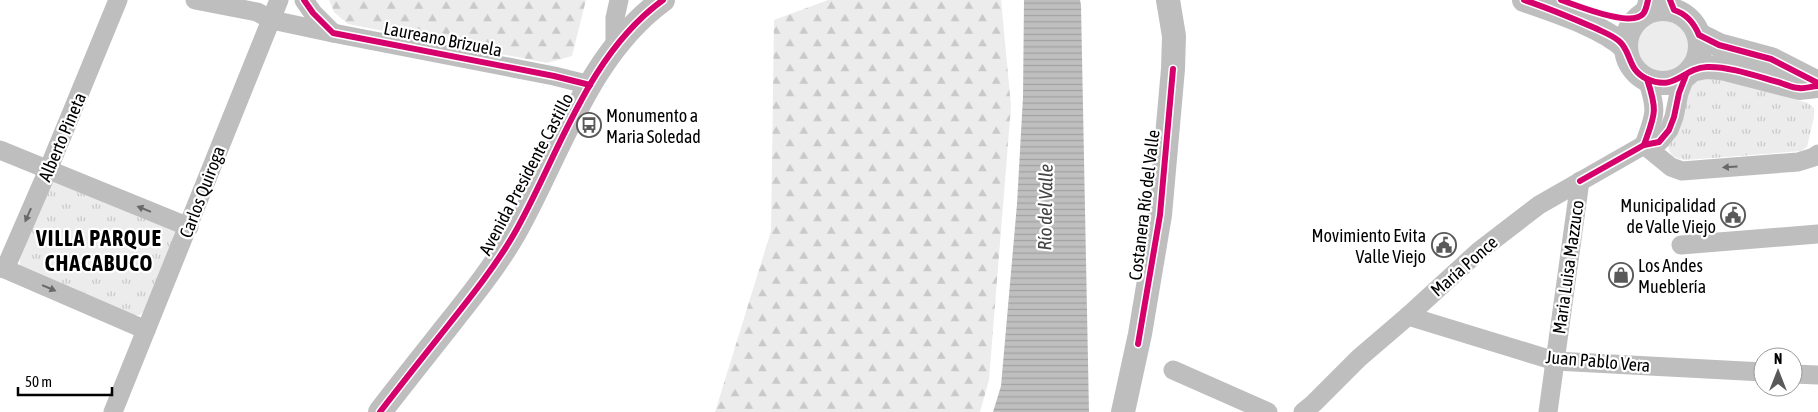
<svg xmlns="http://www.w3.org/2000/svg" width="1818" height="412" font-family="'Asap Condensed',sans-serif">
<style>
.grass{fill:#ececec}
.forest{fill:url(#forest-firs)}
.park{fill:url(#park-tufts)}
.water{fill:url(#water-rules)}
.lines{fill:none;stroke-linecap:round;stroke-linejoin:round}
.minor{stroke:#bebebe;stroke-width:19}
.major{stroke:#bebebe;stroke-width:24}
.cycleway-casing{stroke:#fff;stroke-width:9}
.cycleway{stroke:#d6006c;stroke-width:6}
.oneway{fill:#686868}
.labels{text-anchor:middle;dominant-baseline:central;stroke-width:4.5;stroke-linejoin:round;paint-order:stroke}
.street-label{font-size:18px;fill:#000;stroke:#fff}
.poi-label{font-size:18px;fill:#000;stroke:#fff;text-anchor:start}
.water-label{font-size:19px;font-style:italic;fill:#444;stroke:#fff}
.district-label{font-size:22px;font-weight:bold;letter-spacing:1px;fill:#000;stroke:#fff}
</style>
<defs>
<pattern id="forest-firs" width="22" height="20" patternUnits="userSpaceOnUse" patternTransform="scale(1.25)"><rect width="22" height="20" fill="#ececec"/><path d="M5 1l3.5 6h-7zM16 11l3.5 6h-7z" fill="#c9c9c9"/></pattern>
<pattern id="park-tufts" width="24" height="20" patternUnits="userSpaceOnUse" patternTransform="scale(1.25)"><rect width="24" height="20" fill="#ececec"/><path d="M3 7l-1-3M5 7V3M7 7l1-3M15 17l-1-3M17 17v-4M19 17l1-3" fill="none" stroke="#c9c9c9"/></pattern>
<pattern id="water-rules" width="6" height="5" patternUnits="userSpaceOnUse" patternTransform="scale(1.25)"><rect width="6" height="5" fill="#bfbfbf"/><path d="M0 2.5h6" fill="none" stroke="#a2a2a2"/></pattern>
</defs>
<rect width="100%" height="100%" fill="#fff"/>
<circle class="grass" cx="1663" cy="46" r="27"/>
<g class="forest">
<polygon points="329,0 586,0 572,56 547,63 348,24 334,12"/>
<polygon points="828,0 1001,0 1011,106 989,380 980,412 715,412 771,231 774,20"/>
</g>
<g class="park">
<path d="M 1708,71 L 1770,92 L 1808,103 L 1814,108 L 1814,117 L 1807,147 L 1801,151 L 1686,160 C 1675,159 1669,155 1668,145 L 1689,82 Z"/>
<polygon points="54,181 176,231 175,239 145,310 140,315 130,315 20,267 20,259 48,188"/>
</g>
<polygon class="water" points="1024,0 1080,0 1081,5 1089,412 993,412 1001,386 1017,204 1023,97"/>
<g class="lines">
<g class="minor">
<polyline points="195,0 257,12 272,20 333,33 554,76 590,85"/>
<polyline points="304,0 313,13 333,33"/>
<polyline points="1670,0 1674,10"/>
<polyline points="1644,14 1648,0"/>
<polyline points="615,48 615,18 619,0"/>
<polyline points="1644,145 1671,167 1682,171 1798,162 1814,157 1818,154"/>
<path d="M 1644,145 C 1655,114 1658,112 1647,79"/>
<polyline points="0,150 189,227"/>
<polyline points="1681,245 1818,234"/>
<polyline points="0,268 5,269 146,330"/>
<polyline points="5,269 48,170 118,0"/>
<polyline points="1408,316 1555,361 1763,372"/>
<polyline points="1173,370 1268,412"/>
<polyline points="1793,374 1818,375"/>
<polyline points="113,412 279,0"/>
<polyline points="1303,412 1314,403 1359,358 1408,316 1479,251 1522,218 1539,205 1644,145 1659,142 1669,130 1674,117 1679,93 1686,75"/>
<polyline points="1548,412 1580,181"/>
</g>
<g class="major">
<path d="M 1524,0 C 1555,11 1603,26 1626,48"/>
<circle cx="1663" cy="46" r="37"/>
<polyline points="1699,35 1719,45 1771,59 1818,83"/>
<polyline points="1691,70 1706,67 1721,68 1799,88 1818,86"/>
<path d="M 380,412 C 403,382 427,352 450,323 C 473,294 496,265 514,234 C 559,155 587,55 663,0"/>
<polyline points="1123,412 1140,334 1160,215 1173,69 1174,36 1168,0"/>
</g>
<defs>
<g id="cycleway">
<polyline points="304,0 313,13 333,33 554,76 590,85"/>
<path d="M 1524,0 C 1548,8 1572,18 1595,28 C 1603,32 1612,35 1619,41 C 1632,52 1627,70 1647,79 C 1676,92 1682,68 1707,67 C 1729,66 1759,77 1781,83 C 1787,85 1793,88 1799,88 C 1805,89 1812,86 1818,86"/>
<path d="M 1561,0 C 1576,5 1631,28 1643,14 C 1646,11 1647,4 1648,0"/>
<path d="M 1670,0 L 1674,10 C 1687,14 1694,23 1699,35 L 1719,45 L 1771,59 L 1818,83"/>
<path d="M 1644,145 C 1655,114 1658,112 1647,79"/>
<polyline points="1580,181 1644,145 1659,142 1669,130 1674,117 1679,93 1686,75"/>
<polyline points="1138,344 1160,215 1173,69"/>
<path d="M 380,412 C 403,382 427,352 450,323 C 473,294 496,265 514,234 C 559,155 587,55 663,0"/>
</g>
</defs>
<use href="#cycleway" class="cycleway-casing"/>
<use href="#cycleway" class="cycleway"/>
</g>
<defs><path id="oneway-solid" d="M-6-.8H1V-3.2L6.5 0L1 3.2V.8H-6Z" transform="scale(1.25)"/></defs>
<g class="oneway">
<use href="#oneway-solid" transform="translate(1730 167) rotate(176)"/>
<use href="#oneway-solid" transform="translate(144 209) rotate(-158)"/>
<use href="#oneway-solid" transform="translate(28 215) rotate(114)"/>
<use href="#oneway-solid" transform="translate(49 288) rotate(23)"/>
</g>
<defs>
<symbol id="bus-ring" viewBox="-11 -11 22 22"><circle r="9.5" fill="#fff" stroke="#595959" stroke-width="1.5"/><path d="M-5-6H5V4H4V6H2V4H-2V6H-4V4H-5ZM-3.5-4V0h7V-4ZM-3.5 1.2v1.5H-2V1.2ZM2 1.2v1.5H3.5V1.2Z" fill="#595959"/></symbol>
<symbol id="civic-ring" viewBox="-11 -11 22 22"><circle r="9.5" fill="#fff" stroke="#595959" stroke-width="1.5"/><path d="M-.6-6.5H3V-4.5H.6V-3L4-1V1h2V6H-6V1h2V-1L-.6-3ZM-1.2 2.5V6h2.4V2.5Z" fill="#595959"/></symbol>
<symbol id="shop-ring" viewBox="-11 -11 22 22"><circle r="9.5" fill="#fff" stroke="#595959" stroke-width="1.5"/><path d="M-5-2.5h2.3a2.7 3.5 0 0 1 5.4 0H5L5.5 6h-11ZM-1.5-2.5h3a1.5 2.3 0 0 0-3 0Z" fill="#595959"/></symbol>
</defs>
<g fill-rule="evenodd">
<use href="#bus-ring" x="575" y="111" width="28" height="28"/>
<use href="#civic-ring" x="1719" y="201" width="28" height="28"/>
<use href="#civic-ring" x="1430" y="231" width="28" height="28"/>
<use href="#shop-ring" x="1607" y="261" width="28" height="28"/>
</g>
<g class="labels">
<g class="street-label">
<text transform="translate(443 39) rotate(11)">Laureano Brizuela</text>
<text transform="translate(62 137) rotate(-67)">Alberto Pineta</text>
<text transform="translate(526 174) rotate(-62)">Avenida Presidente Castillo</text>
<text transform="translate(202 192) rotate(-69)">Carlos Quiroga</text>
<text transform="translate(1144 205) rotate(-83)">Costanera Río del Valle</text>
<text transform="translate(1464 266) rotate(-41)">María Ponce</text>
<text transform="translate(1568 267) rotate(-82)">Maria Luisa Mazzuco</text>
<text transform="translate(1598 361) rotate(5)">Juan Pablo Vera</text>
</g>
<g class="poi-label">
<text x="606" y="115">Monumento a<tspan x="606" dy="21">Maria Soledad</tspan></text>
<text x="1716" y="205" text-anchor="end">Municipalidad<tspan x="1716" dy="21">de Valle Viejo</tspan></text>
<text x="1426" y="235" text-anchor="end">Movimiento Evita<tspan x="1426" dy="21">Valle Viejo</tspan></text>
<text x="1638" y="265">Los Andes<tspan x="1638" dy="21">Mueblería</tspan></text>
</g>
<g class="water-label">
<text transform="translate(1045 207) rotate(-89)">Río del Valle</text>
</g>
<g class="district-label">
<text x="99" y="238">VILLA PARQUE<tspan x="99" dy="25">CHACABUCO</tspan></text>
</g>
</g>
<g transform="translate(1778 372)"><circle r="24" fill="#ffffff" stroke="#999999"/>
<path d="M0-4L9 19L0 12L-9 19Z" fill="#595959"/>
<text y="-8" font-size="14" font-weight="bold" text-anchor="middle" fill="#000000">N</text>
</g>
<path d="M18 387v8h94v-8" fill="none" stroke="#000000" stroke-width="2.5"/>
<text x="25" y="387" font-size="15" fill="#000000" stroke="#ffffff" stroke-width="4" paint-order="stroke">50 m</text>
</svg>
